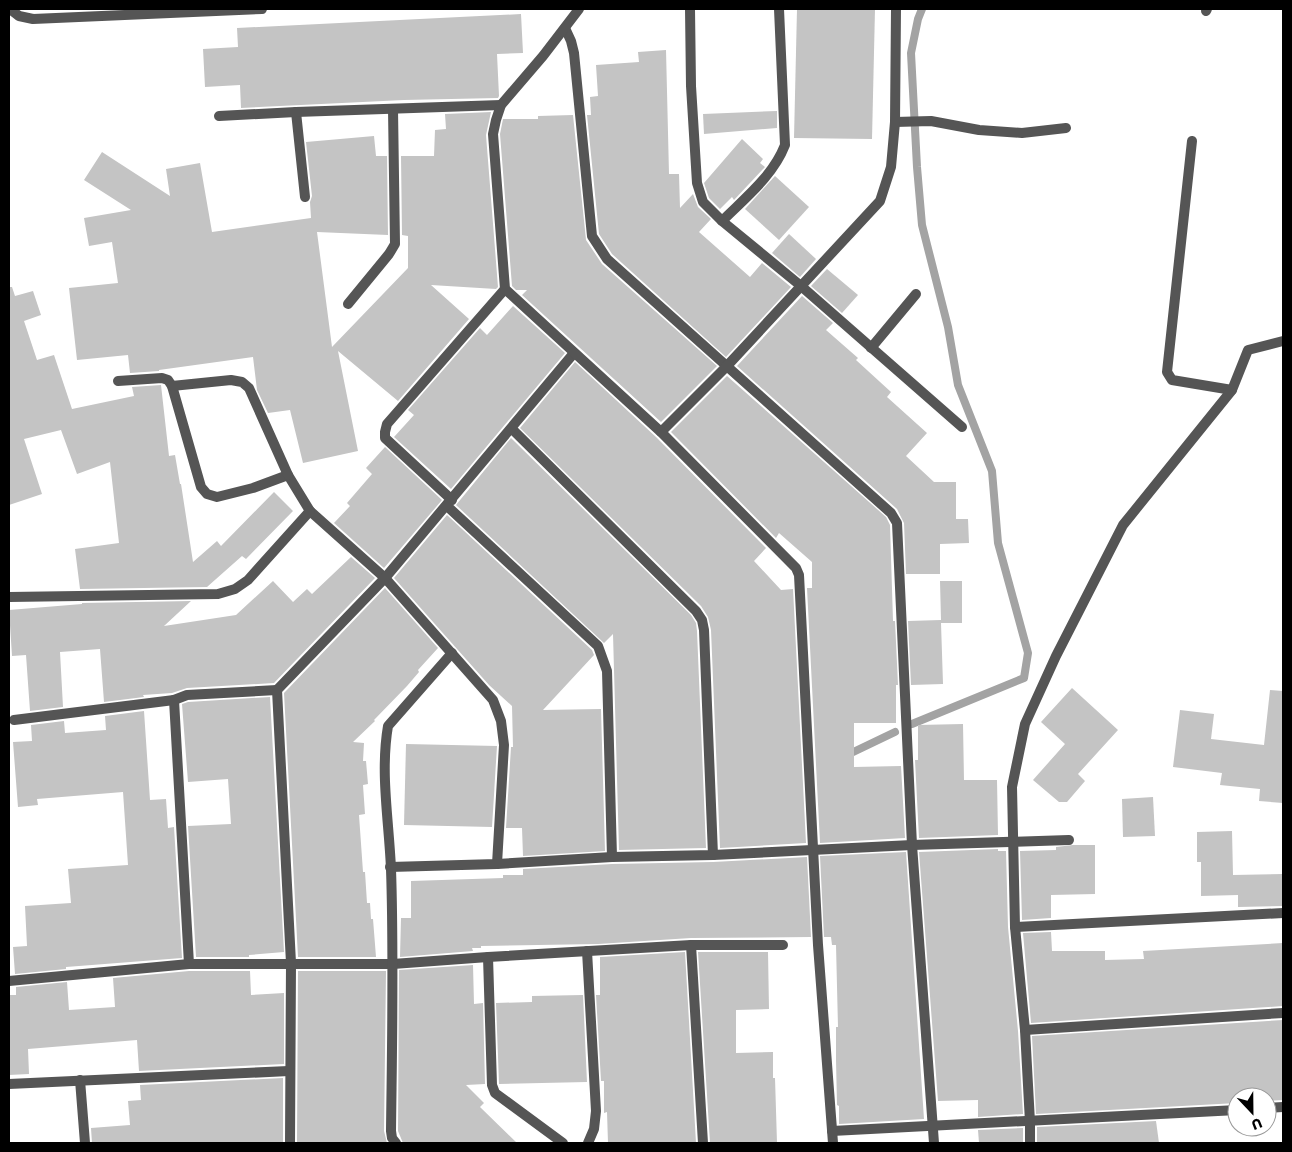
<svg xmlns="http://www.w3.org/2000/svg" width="1292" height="1152" font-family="Poppins,sans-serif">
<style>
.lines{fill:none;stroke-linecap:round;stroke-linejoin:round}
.stream{stroke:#a3a3a3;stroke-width:8}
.building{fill:#c4c4c4}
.minor{stroke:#555;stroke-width:10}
.tertiary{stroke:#555;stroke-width:10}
</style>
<rect width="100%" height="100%" fill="#fff"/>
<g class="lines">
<g class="stream">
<polyline points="912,724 1024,678 1028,653 998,543 992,471 958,385 948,327 922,225 917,167 911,53 918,19 922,9"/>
<polyline points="847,755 895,732"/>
</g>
</g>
<g class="building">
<polygon points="797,9 875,9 872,139 794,138"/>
<polygon points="521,14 523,53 497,54 499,96 498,98 404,100 241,108 240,85 205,87 203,49 238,47 237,28"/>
<polygon points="666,50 669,174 679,174 680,208 693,194 698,207 711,219 699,232 750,277 762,263 791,287 726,357 612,254 599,234 587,115 591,115 590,97 598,96 596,65 639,62 638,52"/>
<polygon points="777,111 777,128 704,134 703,114"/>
<polygon points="491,112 486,135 498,287 496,289 431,285 469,319 398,401 338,351 358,451 303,463 290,410 268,413 257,390 253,357 159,370 159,371 130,373 128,355 77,360 69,288 118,283 112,242 89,246 84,218 131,210 84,180 102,152 170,196 166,169 200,163 212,232 311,218 310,202 312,196 306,142 374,136 376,156 387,156 388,235 317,232 332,347 408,268 408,236 402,235 401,156 434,156 435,130 446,129 445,114"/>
<polygon points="573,115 586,240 602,264 717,366 661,422 522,295 527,290 516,290 512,286 500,134 503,119 538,119 538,116"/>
<polygon points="742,139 763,159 760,163 765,167 734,200 732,197 720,209 709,198 704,183"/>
<polygon points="775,176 809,207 779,240 745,209"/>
<polygon points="789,234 816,259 800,277 772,253"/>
<polygon points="827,269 858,295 842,313 811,286"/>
<polygon points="9,287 12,287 15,296 33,291 41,315 24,321 37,360 54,355 72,409 134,396 132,387 161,385 169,456 175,455 180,484 181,484 193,562 217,541 221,546 274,492 293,511 246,559 242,556 207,587 80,589 75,549 119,543 110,462 77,474 61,430 24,439 42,494 9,505"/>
<polygon points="802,296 833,323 826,330 858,358 856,360 891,392 887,397 927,433 906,456 934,482 956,482 956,519 968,519 969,543 940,544 940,574 906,574 904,523 897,509 737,366"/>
<polygon points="513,306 565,353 451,489 394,437 414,415 408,410 480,328 487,335"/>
<polygon points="575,362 656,437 766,548 754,561 781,590 793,589 806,843 720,848 711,630 708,617 701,606 520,428"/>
<polygon points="727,376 886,517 890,525 893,621 895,621 898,685 896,685 896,723 854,723 854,767 901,766 905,838 820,843 807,588 812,588 812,562 779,533 776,538 671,432"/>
<polygon points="511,438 691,615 696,623 697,631 706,848 619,850 613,634 604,643 456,505"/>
<polygon points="385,447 442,500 384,568 334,523 350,506 347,503 372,474 366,468"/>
<polygon points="447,515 592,650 594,655 543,710 601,709 605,851 523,856 522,828 506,828 511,747 513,747 512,706 489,685 394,578"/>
<polygon points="351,557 375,578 274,683 187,688 172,693 143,695 144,697 104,702 100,649 60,652 63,707 30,711 26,655 12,656 9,610 82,604 82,603 191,601 164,626 236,615 273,581 293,602 307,589 312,594"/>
<polygon points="940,581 962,581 962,623 941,623 943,684 911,685 908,621 941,620"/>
<polygon points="385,588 438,648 418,670 419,672 407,686 374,720 375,721 353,742 364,743 363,761 366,761 368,784 363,785 365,814 359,815 363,872 365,872 367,903 370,903 371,919 373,919 376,957 298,957 284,693"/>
<polygon points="1072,688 1118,730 1078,774 1085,781 1067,802 1059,802 1033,780 1065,744 1041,722"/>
<polygon points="1270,690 1283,691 1283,803 1259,801 1260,789 1220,785 1222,773 1173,767 1180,710 1214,714 1211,739 1264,745"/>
<polygon points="270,697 284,952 249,955 249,957 196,957 188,826 231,824 228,779 188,782 182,704 188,702"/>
<polygon points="144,711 150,800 166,799 168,828 174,827 182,958 66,967 66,969 15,974 13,947 27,946 25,906 71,903 68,869 128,865 123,792 37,799 38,805 18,807 13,742 32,741 31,725 64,721 65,733 106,730 105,716"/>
<polygon points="963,724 964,780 997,780 998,835 919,838 915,760 918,760 918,725"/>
<polygon points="406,744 497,746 492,827 404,825"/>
<polygon points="1153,797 1155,836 1123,837 1122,799"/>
<polygon points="1232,831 1233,875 1283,874 1283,906 1238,907 1238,895 1201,896 1201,862 1197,862 1197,832"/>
<polygon points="1073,845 1095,845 1095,894 1051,895 1051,918 1022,920 1020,851 1056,850 1056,847"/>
<polygon points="998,849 998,851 1006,851 1008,927 1018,1031 1023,1114 978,1117 978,1100 938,1101 919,852"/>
<polygon points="906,852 924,1119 839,1124 839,1106 837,1105 836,1060 836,1027 838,1027 836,945 832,945 831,937 824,937 820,856"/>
<polygon points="807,857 811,937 691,938 598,944 481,946 481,948 472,948 473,951 400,957 401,918 411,918 411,881 503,878 503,875 523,875 523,869 612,864 713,862"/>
<polygon points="1051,932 1052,951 1105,951 1105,960 1144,959 1143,951 1283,943 1283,1006 1031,1023 1023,933"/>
<polygon points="685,952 696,1143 608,1143 607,1112 604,1113 604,1081 601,1081 596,995 600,995 600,957"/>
<polygon points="698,952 768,952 769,1009 736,1010 736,1053 773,1052 773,1078 775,1078 777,1143 710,1143"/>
<polygon points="473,965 474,1004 483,1003 485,1084 466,1085 484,1103 480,1107 517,1143 403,1143 398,1131 399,970"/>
<polygon points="189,971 250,971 251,995 284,993 284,1064 139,1071 137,1040 28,1049 29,1074 9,1075 9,995 16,995 16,987 67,982 69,1010 115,1007 113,978"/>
<polygon points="298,971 386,971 384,1131 387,1143 297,1143"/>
<polygon points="583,995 587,1082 499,1084 496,1003 532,1002 532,996"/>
<polygon points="1283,1020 1283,1100 1267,1101 1267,1097 1237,1097 1237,1103 1036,1114 1032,1036"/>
<polygon points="283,1078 283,1143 92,1143 91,1128 130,1125 128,1101 141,1100 140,1085"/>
<polygon points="1156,1121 1159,1143 1037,1143 1037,1127"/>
<polygon points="1023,1128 1023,1143 979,1143 978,1130"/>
</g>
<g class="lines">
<g class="minor">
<polyline points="10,9 19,16 33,19 262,9"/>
<polyline points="690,9 691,86 697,183 703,202 722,221 801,286 962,427"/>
<polyline points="1206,11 1207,9"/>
<polyline points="565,28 571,41 574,53 592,236 607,259 891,513 897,523 912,845 934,1143"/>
<polyline points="296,112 305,197"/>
<polyline points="219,116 296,112 501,105"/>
<polyline points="895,122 931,121 979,130 1022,133 1066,128"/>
<polyline points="1192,141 1167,372 1172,380 1232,390"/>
<path d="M 722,221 C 745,198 773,176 785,145 L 779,9"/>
<polyline points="348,304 389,254 395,244 393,109"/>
<polyline points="871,348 916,294"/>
<polyline points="118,381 162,378 168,380 172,386 201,487 207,494 217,497 253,488 288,475 310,511 385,578 493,700 501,721 504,745 497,864"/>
<polyline points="172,386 231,380 242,382 249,388 288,475"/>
<polyline points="512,429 696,611 702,620 704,630 713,855"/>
<polyline points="661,432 726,367 880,201 891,167 895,122 896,9"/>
<polyline points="452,500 385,438 385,432 387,424 505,289"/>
<polyline points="447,506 598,646 607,671 612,857"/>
<polyline points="9,597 218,594 235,589 248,580 310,511"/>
<polyline points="14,720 174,700"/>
<polyline points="390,867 497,864 612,857 713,855 912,845 1069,840"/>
<polyline points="1015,927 1283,913"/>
<polyline points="691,945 703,1143"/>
<polyline points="587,951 596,1111 594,1129 588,1143"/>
<polyline points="488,957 492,1085 495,1093 563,1143"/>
<polyline points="189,964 174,700 187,695 277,690"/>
<polyline points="9,981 189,964 393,964 488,957 691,945 783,945"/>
<polyline points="1025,1030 1283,1013"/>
<polyline points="80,1080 85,1143"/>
<polyline points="9,1084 289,1071"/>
<polyline points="1267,1108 1283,1107"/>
<polyline points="832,1131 1237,1110"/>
<polyline points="290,1143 291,963 277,690 385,578 574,353"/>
<path d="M 396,1143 L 392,1138 L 391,1131 C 392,1044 394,956 391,869 C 389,821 380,773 388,726 L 452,653"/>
<polyline points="1030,1143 1030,1122 1025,1030 1015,927 1012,787 1025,724 1056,656 1123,525 1232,390 1248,350 1283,341"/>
</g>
<polyline class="tertiary" points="579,9 543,56 501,105 496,120 493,134 505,289 661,432 796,568 799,575 818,945 833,1143"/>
</g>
<rect width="1292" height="1152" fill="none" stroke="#000000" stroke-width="20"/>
<g transform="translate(1252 1112) rotate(158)"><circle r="24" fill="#ffffff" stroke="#999999"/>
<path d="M0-4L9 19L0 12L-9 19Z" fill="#000000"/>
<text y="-8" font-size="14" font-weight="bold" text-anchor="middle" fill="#000000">U</text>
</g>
</svg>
